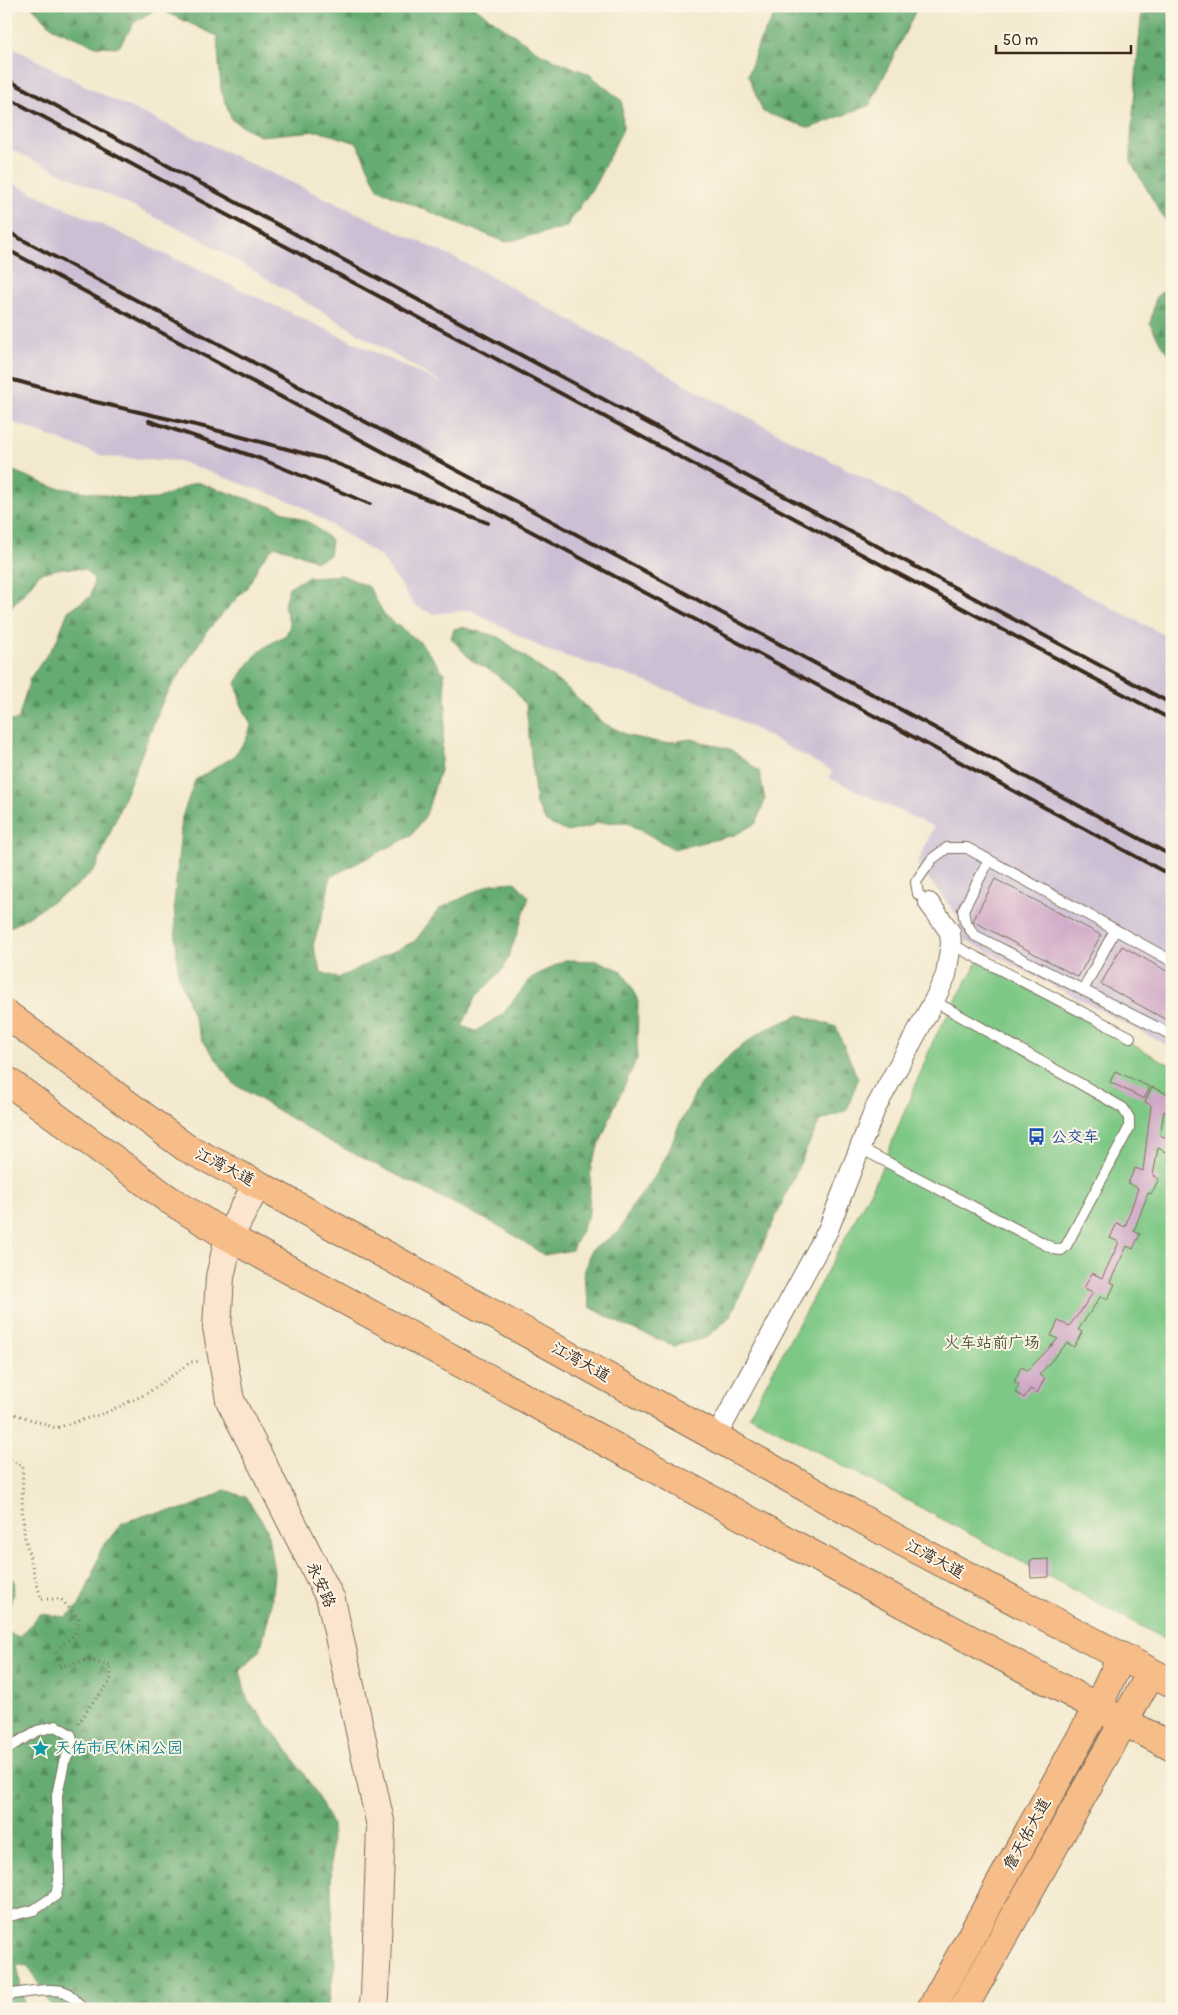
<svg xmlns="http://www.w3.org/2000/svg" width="1178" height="2015" font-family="Pangolin,'LXGW WenKai TC',sans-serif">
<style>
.railway{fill:#ccbfd4}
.forest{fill:url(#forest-firs);stroke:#506b48}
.park{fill:#7ec885;stroke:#5c7952}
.building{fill:#cea5c6}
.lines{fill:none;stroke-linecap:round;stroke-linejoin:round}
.lane-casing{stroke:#7b6d5c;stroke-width:12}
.street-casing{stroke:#7b6d5c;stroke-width:22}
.secondary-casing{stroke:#7b6d5c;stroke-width:30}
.primary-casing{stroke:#7b6d5c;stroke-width:30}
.highway-casing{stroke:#7b6d5c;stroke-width:30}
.path{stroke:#7b6d5c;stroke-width:3;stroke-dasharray:1 4;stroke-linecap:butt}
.lane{stroke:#fff;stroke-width:10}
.street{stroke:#fff;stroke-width:20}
.secondary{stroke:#fce5cf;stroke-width:28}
.primary{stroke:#f7bd88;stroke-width:28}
.highway{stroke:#f7bd88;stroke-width:28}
.rail{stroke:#3b2a1e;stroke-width:4}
.labels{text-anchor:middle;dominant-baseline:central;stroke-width:4;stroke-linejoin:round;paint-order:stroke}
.transit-label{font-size:16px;fill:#164399;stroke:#fcf5e5;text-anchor:start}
.street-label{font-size:16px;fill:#3b2a1e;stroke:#fcf5e5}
.park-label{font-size:16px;fill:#4f593d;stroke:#fcf5e5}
.culture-label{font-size:16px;fill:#0d838f;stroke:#fcf5e5;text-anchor:start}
</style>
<defs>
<pattern id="forest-firs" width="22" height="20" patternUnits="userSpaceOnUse" patternTransform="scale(1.25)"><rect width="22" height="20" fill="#66ac72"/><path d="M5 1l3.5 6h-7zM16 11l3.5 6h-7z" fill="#558c5d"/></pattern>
</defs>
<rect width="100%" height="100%" fill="#fcf5e5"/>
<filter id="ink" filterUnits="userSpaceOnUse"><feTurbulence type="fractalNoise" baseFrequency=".02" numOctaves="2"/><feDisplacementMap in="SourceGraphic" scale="10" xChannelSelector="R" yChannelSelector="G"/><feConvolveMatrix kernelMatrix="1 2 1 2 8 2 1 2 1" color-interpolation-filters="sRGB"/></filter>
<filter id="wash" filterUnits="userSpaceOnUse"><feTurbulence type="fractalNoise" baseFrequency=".0096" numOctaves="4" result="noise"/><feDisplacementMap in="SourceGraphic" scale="20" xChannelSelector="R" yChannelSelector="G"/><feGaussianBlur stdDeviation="1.12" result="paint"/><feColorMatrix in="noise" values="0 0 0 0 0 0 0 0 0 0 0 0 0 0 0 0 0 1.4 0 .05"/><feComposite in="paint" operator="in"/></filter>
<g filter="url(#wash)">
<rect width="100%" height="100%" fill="#f3e9ce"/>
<polygon class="railway" points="6,44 99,93 478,269 709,397 1172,639 1172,1048 965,940 956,914 917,864 934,827 829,778 832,771 720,710 631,676 546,650 470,610 433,614 414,605 381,557 298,504 179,461 106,457 6,420 6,180 445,385 195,236 6,147"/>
<g class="forest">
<polygon points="31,6 473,6 543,55 589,74 622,101 623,129 596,183 566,227 506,242 432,213 378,189 357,143 318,131 260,136 232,120 221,90 217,36 157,8 134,23 119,47 96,46 53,28"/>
<polygon points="780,6 918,6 870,105 810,128 763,112 748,75 759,42"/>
<polygon points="1142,6 1172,6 1172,227 1163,217 1131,162 1131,137"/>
<polygon points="1172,284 1172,357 1161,344 1150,324 1156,297"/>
<polygon points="6,468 53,487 101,494 132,500 157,499 196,482 273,507 311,523 331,540 329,556 316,561 289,550 274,546 261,561 248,586 207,631 164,698 96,868 78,885 13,926 6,926 6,721 18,720 30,678 56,642 68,611 91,596 94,579 84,569 62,568 40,573 26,591 9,609 6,609"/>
<path d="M 342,575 L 369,587 L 385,616 L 421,643 L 444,673 L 446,709 L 440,770 L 426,815 L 411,836 L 330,877 L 325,907 L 313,945 L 321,972 L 338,978 L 415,941 L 439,909 L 491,884 L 515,882 L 529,897 L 517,934 L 504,968 L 476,997 L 462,1026 L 476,1031 L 503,1014 L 531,978 L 565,960 L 598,961 L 622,971 L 638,998 L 637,1059 L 614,1108 L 591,1165 L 589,1213 L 572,1250 L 544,1255 L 501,1227 L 327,1140 L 234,1084 L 201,1038 L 178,974 L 174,904 L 182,817 L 195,780 L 233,757 L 246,740 L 251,725 L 241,704 L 236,683 C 251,658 260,648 286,635 L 290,625 L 284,605 L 289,587 L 309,577 Z"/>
<polygon points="462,627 499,637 572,692 602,722 629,736 663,743 691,739 730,749 759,771 765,800 756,823 735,835 674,849 626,822 597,823 589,827 568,832 546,822 536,804 526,706 515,690 493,672 471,660 451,638 454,629"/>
<polygon points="800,1015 836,1027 858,1079 847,1110 819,1122 730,1317 706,1338 674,1346 621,1324 590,1307 583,1276 590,1251 619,1232 631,1208 654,1178 668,1153 678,1127 699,1086 732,1053 764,1030"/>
<polygon points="225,1490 246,1497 267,1529 274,1572 271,1607 260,1651 240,1670 247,1699 287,1749 313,1788 332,1824 331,1892 335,1964 327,2009 53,2009 28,1966 17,1965 25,2009 6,2009 6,1632 20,1637 40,1614 66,1617 79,1606 93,1574 101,1549 122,1523 149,1514 186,1509"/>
<polygon points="6,1569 15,1581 6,1631"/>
</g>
<polygon class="park" points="978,961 1172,1066 1172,1643 749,1415 877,1179 934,1039"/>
<g id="blocks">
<g class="building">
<polygon points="995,879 1101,935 1078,977 973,921"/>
<polygon points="1122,946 1172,974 1172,1023 1101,984"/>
<polygon points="1115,1071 1150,1087 1144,1099 1110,1082"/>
<polygon points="1152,1087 1172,1096 1172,1106 1168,1113 1164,1111 1160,1135 1172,1140 1172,1162 1168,1160 1171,1154 1158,1148 1153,1176 1159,1179 1151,1194 1148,1193 1134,1231 1140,1234 1133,1249 1127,1246 1110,1282 1115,1284 1108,1299 1101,1296 1078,1330 1082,1332 1074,1347 1067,1343 1039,1375 1045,1378 1037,1393 1030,1389 1024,1398 1015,1392 1019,1384 1014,1382 1021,1367 1028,1370 1058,1339 1051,1336 1058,1321 1069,1326 1081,1311 1093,1292 1084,1288 1092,1273 1102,1278 1119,1242 1110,1238 1117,1223 1125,1227 1138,1188 1128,1183 1135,1168 1143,1171 1151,1105 1145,1102"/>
<polygon points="1049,1559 1049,1577 1031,1578 1030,1560"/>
</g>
</g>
</g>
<g filter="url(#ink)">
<use href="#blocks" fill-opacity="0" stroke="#7b6d5c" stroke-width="1"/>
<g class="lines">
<defs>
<g id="lane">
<polyline points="989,860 963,910 965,921 974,935 1172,1035"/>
<polyline points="929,903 918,894 916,882 932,859 947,848 967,848 1172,961"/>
<polyline points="951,944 1130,1037"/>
<polyline points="1083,990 1115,930"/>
<polyline points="860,1148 1054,1249 1061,1250 1066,1246 1129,1128 1129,1118 1123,1108 934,1001"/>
<polyline points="6,1749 37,1731 56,1726 71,1735 73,1746 64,1762 57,1795 59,1881 56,1895 34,1910 6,1917"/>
<path d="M 6,1995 C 22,1993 51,1987 65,1992 C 72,1995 78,2003 82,2009"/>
</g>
<polyline id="street" points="716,1437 828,1230 875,1109 934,1001 946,975 951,944 950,932 929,903"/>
<polyline id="secondary" points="257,1184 229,1237 220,1277 217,1327 230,1400 331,1600 381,1826 375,1996 373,2009"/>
<g id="primary">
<polyline points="931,2009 1097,1708 1121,1658"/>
<polyline points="963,2009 1151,1673"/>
</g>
<g id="highway">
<polyline points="6,1014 185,1147 257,1184 716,1437 901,1541 1172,1683"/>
<polyline points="6,1080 168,1199 229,1237 883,1593 1172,1747"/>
</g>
</defs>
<use href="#lane" class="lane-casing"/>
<use href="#street" class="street-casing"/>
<use href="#secondary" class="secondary-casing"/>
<use href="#primary" class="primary-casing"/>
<use href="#highway" class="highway-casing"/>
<g class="path">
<polyline points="6,1411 56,1428 105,1413 146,1394 191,1362 201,1361"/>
<polyline points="6,1458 23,1466 22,1510 25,1539 41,1599 61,1599 79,1619 76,1633 55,1652 59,1667 86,1660 110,1665 111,1681 93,1702 77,1725"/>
</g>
<use href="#lane" class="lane"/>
<use href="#street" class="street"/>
<use href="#secondary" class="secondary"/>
<use href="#primary" class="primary"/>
<use href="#highway" class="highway"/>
<g class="rail">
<polyline points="6,79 1172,704"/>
<polyline points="6,97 1172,720"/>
<polyline points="6,231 509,498 1172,856"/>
<polyline points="6,249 1172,876"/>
<polyline points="6,378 87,400 204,427 325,459 488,523"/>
<polyline points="149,421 261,459 370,504"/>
</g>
</g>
</g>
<defs>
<symbol id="bus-bare" viewBox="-9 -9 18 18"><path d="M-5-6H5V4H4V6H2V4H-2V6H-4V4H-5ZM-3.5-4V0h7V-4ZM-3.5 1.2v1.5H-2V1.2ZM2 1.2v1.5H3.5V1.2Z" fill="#1a4fb4" stroke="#fcf5e5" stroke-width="2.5" paint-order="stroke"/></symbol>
<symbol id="sight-bare" viewBox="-9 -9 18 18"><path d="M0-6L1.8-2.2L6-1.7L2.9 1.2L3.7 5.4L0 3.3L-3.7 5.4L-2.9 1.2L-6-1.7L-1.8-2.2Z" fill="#0f9aa8" stroke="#fcf5e5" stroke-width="2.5" paint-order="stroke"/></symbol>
</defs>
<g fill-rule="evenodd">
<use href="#bus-bare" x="1024" y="1124" width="25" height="25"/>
<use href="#sight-bare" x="28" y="1736" width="25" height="25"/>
</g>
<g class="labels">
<g class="transit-label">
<text x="1051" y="1137">公交车</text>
</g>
<g class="street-label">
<text transform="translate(225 1167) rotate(27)">江湾大道</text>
<text transform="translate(581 1362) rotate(29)">江湾大道</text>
<text transform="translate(935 1559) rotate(28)">江湾大道</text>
<text transform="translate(321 1585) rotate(66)">永安路</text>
<text transform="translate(1027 1834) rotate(-61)">詹天佑大道</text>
</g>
<g class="park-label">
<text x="992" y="1343">火车站前广场</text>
</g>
<g class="culture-label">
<text x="55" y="1748">天佑市民休闲公园</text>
</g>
</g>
<rect width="1178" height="2015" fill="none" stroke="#fcf5e5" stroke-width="25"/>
<path d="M996 45v8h135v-8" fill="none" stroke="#3b2a1e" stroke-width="2.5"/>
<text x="1003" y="45" font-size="15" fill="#3b2a1e" stroke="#fcf5e5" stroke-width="4" paint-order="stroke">50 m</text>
</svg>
